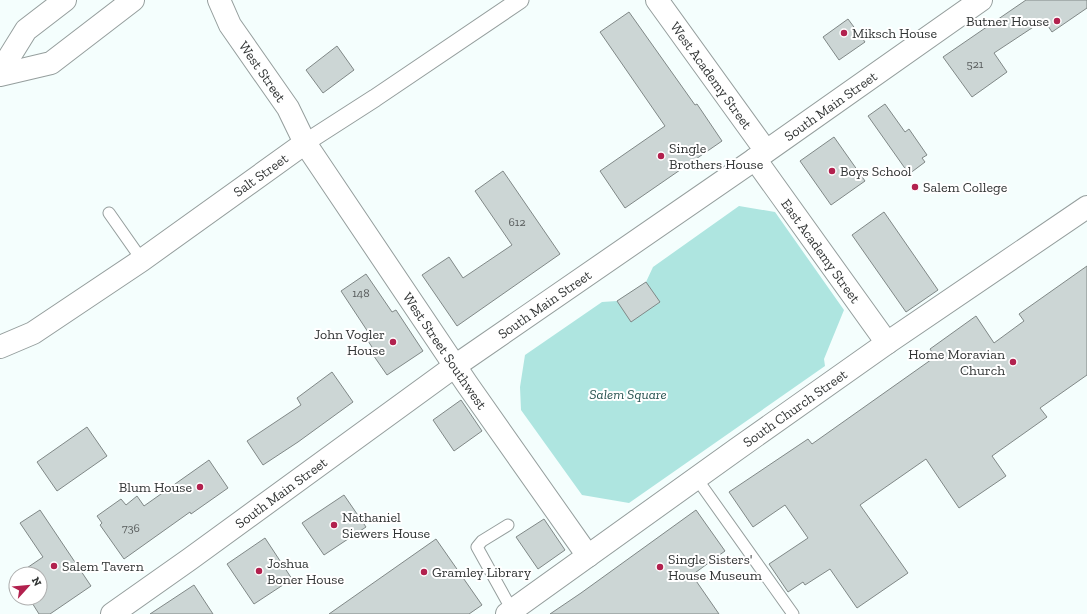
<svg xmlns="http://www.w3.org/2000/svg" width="1087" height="614" font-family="'Zilla Slab',serif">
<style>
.green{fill:#aee5e0}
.building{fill:#ccd6d5;stroke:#808887}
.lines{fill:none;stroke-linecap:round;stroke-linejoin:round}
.service-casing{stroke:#959e9d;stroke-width:13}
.pedestrian-casing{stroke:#959e9d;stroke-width:19}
.minor-casing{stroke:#959e9d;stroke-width:24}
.primary-casing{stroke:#959e9d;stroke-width:24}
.service{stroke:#fff;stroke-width:11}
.pedestrian{stroke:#fff;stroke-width:17}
.minor{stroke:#fff;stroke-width:22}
.primary{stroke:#fff;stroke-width:22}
.poi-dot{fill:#b2214e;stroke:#fff;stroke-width:1.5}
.labels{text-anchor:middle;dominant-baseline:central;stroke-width:4;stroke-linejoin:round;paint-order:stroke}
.number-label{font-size:12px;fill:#585c5c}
.poi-label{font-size:14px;fill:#313434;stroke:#fff;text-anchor:start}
.street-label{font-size:14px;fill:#313434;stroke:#fff}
.park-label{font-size:14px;font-style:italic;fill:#285350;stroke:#fff}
</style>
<rect width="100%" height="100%" fill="#f4fefd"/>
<polygon class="green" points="739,206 775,212 844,310 824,359 825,366 629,503 582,495 521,410 520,387 525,355 602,302 617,301 646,282 653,267"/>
<g class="building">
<polygon points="1026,0 1087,0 1087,8 1052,32 1044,20 994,53 1007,72 972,97 943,57"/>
<polygon points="629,12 695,105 697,104 722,141 625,208 600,171 665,126 600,32"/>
<polygon points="848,19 865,42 839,60 823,37"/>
<polygon points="337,46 354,70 323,93 306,70"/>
<polygon points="885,104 905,132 909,129 927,155 922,158 925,162 909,174 868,116"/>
<polygon points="834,137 865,181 831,205 800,161"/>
<polygon points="503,171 560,254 457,326 422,275 449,257 463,278 512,245 475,191"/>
<polygon points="884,212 938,290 906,312 852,235"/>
<polygon points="1087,266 1087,375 1040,408 1047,417 992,456 1006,476 959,508 926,459 860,505 908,573 857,608 830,569 805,585 803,582 788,592 769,564 808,538 785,505 753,527 729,492 808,439 812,444 935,357 930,349 976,316 994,343 1024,321 1019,314"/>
<polygon points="366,274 392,312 396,310 423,351 387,375 369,349 372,347 366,338 370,335 341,291"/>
<polygon points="646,282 660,302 631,322 617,301"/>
<polygon points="332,372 353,402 298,442 263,465 247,441 301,405 297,398"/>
<polygon points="461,400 482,431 454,451 433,420"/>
<polygon points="87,427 107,456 57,491 37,462"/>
<polygon points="209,460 228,488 191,514 190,512 124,559 100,525 102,523 97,516 121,499 126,505 137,496 144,506"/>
<polygon points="344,495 366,527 324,555 302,523"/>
<polygon points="40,510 91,586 50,614 39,614 29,598 40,598 40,574 18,574 43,557 20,523"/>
<polygon points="696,510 725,551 692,575 719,614 550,614 581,593"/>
<polygon points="544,519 565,550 538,569 516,537"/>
<polygon points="265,538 292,579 254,604 227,564"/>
<polygon points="436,539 482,605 469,614 329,614"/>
<polygon points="194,585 213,614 150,614"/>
</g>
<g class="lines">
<defs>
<g id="service">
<polyline points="109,213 142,260"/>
<polyline points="697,479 793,614"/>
<polyline points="508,525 482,541 477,547 512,610"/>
</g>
<polyline id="pedestrian" points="305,143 375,98 520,0"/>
<g id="minor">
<path id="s1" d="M 219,0 L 230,25 L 288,108 L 305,143 L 467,384 L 588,556"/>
<path id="s2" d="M 657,0 L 766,151"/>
<path id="s3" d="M 755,159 L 887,343"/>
<path id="s4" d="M 0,347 L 33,333 L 142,260 L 305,143"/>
<path id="s5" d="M 112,614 L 190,559 L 455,366 L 761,155 L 981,0"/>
<path id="s6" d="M 507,614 L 737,449 L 887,343 L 1087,207"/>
</g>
<g id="primary">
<polyline points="0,72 26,30 65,0"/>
<polyline points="0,75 51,63 133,0"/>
</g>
</defs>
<use href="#service" class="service-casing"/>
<use href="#pedestrian" class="pedestrian-casing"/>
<use href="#minor" class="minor-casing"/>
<use href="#primary" class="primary-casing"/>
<use href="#service" class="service"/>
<use href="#pedestrian" class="pedestrian"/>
<use href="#minor" class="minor"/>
<use href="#primary" class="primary"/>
</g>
<g class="poi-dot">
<circle cx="1057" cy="21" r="4"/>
<circle cx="844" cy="33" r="4"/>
<circle cx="661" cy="156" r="4"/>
<circle cx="832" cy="171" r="4"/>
<circle cx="915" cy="187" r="4"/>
<circle cx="393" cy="342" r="4"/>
<circle cx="1013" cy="362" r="4"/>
<circle cx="200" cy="487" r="4"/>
<circle cx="334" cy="525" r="4"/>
<circle cx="54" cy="566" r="4"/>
<circle cx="660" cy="567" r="4"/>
<circle cx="259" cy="571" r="4"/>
<circle cx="424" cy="572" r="4"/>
</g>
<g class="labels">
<g class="number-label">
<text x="975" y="64">521</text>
<text x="517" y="222">612</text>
<text x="361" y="293">148</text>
<text x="131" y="528">736</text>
</g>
<g class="poi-label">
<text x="1049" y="21" text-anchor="end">Butner House</text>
<text x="852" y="33">Miksch House</text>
<text x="669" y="148">Single<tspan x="669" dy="16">Brothers House</tspan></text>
<text x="840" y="171">Boys School</text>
<text x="923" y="187">Salem College</text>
<text x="385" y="334" text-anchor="end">John Vogler<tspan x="385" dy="16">House</tspan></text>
<text x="1005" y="354" text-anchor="end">Home Moravian<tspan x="1005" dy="16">Church</tspan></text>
<text x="192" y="487" text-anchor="end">Blum House</text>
<text x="342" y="517">Nathaniel<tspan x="342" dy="16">Siewers House</tspan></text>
<text x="668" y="559">Single Sisters'<tspan x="668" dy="16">House Museum</tspan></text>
<text x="267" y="563">Joshua<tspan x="267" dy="16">Boner House</tspan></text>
<text x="62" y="566">Salem Tavern</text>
<text x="432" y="572">Gramley Library</text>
</g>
<g class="street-label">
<text stroke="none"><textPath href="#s1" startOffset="84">West Street</textPath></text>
<text stroke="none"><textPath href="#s2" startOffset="93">West Academy Street</textPath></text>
<text stroke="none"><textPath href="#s5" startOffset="880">South Main Street</textPath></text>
<text stroke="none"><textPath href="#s4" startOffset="313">Salt Street</textPath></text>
<text stroke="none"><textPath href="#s3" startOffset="113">East Academy Street</textPath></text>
<text stroke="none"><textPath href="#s5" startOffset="532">South Main Street</textPath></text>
<text stroke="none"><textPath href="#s1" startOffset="418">West Street Southwest</textPath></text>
<text stroke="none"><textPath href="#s6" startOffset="354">South Church Street</textPath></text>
<text stroke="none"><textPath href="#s5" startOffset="208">South Main Street</textPath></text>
</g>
<g class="park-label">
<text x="628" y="394">Salem Square</text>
</g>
</g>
<g transform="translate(28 586) rotate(63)"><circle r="19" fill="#ffffff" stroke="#adaeae"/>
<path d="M0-3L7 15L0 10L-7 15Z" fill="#b2214e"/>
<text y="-6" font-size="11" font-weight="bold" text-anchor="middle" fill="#313434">N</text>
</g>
</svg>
